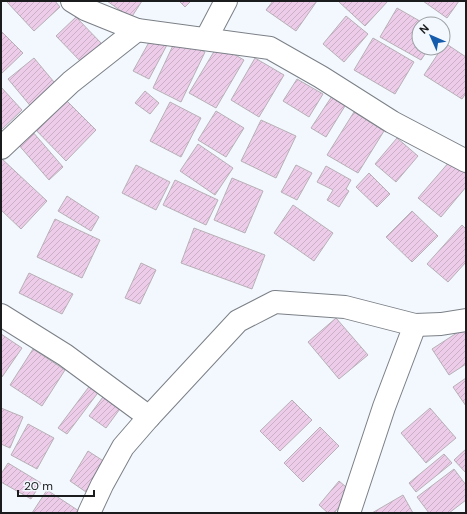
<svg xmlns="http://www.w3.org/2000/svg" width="467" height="514" font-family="'DM Sans',sans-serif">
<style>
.building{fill:url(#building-hatch);stroke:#b7b0b6}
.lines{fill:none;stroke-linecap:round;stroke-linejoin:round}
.minor-casing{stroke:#7b8087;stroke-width:24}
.minor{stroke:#fff;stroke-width:22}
</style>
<defs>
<pattern id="building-hatch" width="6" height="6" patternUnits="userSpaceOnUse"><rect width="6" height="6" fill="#eccce9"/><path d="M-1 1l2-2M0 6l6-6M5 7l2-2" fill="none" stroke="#caafc7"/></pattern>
</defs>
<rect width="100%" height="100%" fill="#f3f8fe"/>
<g class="building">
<polygon points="8,1 55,1 60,7 34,31 7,2"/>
<polygon points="107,1 142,1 131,18"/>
<polygon points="179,1 191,1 185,7"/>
<polygon points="273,1 317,1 296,31 266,10"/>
<polygon points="338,1 388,1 365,26"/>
<polygon points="423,1 459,1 447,18"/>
<polygon points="397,8 425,24 419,24 419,48 429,48 421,60 380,37"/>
<polygon points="346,16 368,34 344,62 323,44"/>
<polygon points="76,17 102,44 82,63 56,36"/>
<polygon points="1,31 23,53 1,74"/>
<polygon points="153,35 168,43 149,79 133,71"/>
<polygon points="373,38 414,62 395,94 354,70"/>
<polygon points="176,39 205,52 181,102 153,88"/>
<polygon points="445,43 466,57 466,93 462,99 424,75"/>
<polygon points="218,45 244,60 216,108 189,93"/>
<polygon points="34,58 59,88 33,109 8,79"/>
<polygon points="255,58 284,75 259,117 231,100"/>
<polygon points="297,79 323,94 309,117 283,101"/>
<polygon points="1,87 22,110 1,130"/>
<polygon points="145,91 159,103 150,114 135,103"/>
<polygon points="334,93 348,101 326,137 311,128"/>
<polygon points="61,95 96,130 66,161 31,125"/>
<polygon points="170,102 201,118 181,157 150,141"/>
<polygon points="216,111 244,128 226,157 198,140"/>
<polygon points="354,112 384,131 358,173 327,155"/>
<polygon points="261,120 296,136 276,178 241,161"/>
<polygon points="32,131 63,167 49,180 17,143"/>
<polygon points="397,138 418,156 396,182 375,164"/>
<polygon points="198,144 233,168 215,195 180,171"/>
<polygon points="1,158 47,201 21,229 1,210"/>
<polygon points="450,161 466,174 466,187 441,217 418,198"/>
<polygon points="136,165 170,182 156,210 122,193"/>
<polygon points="296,165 312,173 297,200 281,192"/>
<polygon points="326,166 351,180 346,189 349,191 339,207 327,200 333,190 317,182"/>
<polygon points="369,173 390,194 377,207 356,187"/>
<polygon points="232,178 263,191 245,233 214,220"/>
<polygon points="175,180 218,200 206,225 163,205"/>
<polygon points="67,196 99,217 91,231 58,211"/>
<polygon points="293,205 333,233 314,261 274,233"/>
<polygon points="412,211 438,236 412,262 386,237"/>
<polygon points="55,219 100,240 82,278 37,257"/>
<polygon points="462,225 466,229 466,262 448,282 427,264"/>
<polygon points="194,228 265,255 252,289 181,263"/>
<polygon points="141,263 156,270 140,304 125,298"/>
<polygon points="29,273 73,294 62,314 19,293"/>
<polygon points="336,318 368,355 339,379 308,342"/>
<polygon points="466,327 466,364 449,375 432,349"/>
<polygon points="1,334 22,348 2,377 1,376"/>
<polygon points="33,349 65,370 42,406 10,385"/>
<polygon points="466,378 466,406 453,387"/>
<polygon points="91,384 100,390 67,434 58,428"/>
<polygon points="108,390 125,402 106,428 89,416"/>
<polygon points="292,400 312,420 280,451 260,431"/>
<polygon points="1,408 23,417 10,448 1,444"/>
<polygon points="430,408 456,438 426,463 401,433"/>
<polygon points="28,424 54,438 37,469 11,455"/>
<polygon points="320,427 339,446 303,482 284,463"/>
<polygon points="466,449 466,473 454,460"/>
<polygon points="88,451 105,462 86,492 70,481"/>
<polygon points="444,454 452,463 416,492 409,483"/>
<polygon points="8,463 41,483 31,499 1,482 1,474"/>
<polygon points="454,469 466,485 466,500 449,513 429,513 417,497"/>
<polygon points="339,481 352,492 334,513 328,513 319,505"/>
<polygon points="47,490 82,513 32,513"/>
<polygon points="403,495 413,513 372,513"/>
</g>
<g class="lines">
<defs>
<g id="minor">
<polyline points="72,1 85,9 137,30 270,48 321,77 392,122 466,161"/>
<polyline points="206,39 226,1"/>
<polyline points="1,148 71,82 137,30"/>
<polyline points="1,315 65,355 149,417"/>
<polyline points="89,513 102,485 123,447 149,417 238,321 275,302 345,307 415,325 441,324 466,320"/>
<polyline points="349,513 384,407 415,325"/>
</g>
</defs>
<use href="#minor" class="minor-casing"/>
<use href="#minor" class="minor"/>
</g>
<rect width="467" height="514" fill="none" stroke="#1a1c1e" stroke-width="4"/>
<g transform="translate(431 36) rotate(315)"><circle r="19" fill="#f3f8fe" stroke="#9ca0a4"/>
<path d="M0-3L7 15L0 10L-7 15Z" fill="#165cac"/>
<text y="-6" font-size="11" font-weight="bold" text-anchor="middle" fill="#1a1c1e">N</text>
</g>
<path d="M18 490v6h76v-6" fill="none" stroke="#1a1c1e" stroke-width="2"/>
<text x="24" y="490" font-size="12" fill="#1a1c1e" stroke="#f3f8fe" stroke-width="3" paint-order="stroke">20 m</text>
</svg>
